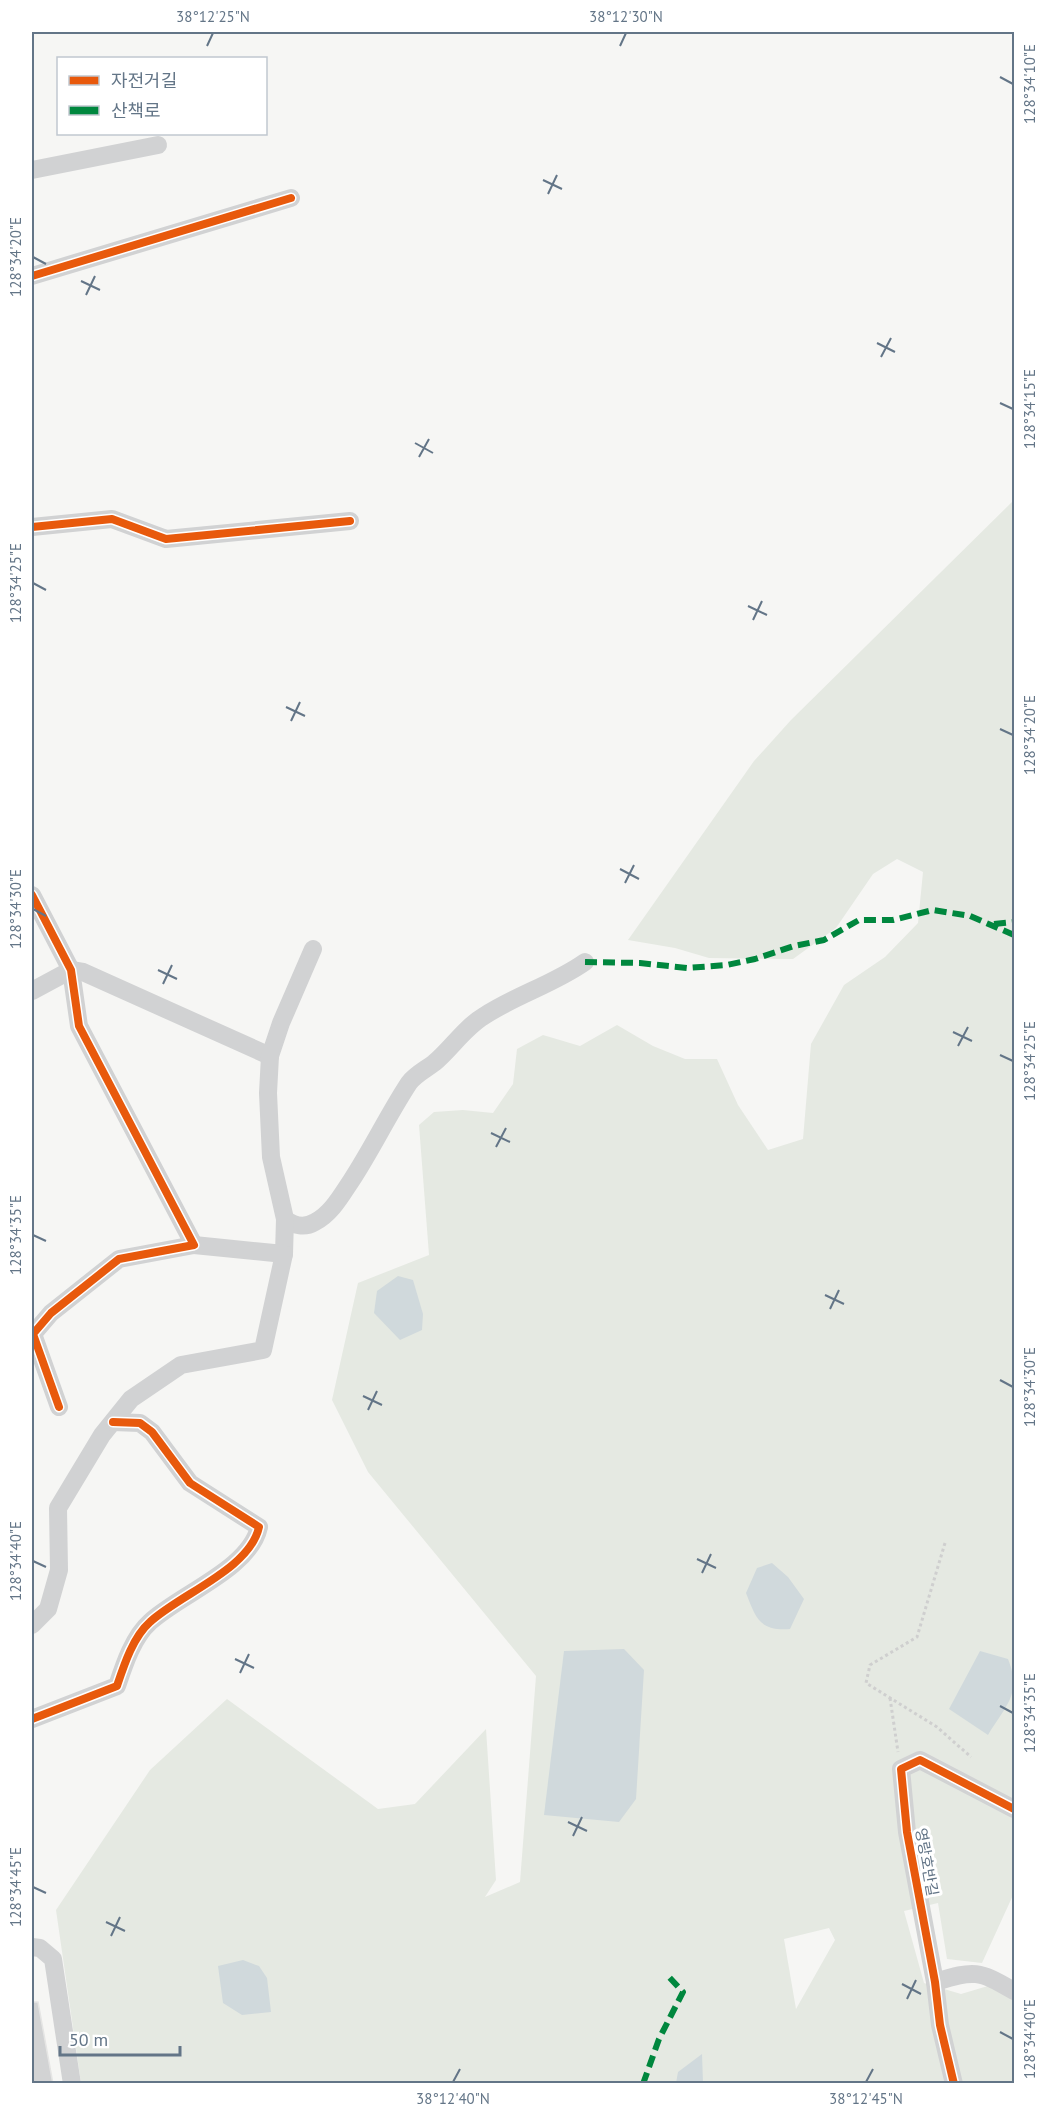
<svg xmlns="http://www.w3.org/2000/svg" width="1046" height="2115" font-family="'PT Sans','Noto Sans KR',sans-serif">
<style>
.green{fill:#e5e9e2;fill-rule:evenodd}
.water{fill:#d0d9dc}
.building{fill:#d2d3d4;stroke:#e5e5e4;stroke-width:1.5}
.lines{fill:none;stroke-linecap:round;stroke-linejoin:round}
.path{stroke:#cfcfcf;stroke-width:3;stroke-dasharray:3 3;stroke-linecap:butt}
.minor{stroke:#d1d2d3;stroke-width:18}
.quiet{stroke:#00873e;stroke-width:6;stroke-dasharray:12 6;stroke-linecap:butt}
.cycleway-casing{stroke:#fff;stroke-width:11}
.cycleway{stroke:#e8590c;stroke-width:8}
.ticks{fill:none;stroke:#637587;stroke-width:2}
.labels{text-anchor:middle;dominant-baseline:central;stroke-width:6;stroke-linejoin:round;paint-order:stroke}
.street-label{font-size:15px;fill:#637587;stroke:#fff}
.neatline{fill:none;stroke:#637587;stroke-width:2}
.ticks-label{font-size:15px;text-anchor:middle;fill:#637587}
</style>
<rect width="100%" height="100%" fill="#f6f6f4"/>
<path class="green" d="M 1014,500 L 1014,1893 L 982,1963 L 947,1959 L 938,1903 L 904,1911 L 924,1983 L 961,1994 L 998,1983 L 1014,1991 L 1014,2083 L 81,2083 L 56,1910 L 150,1770 L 227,1699 L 378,1809 L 415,1804 L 486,1729 L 496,1880 L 485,1897 L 520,1882 L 536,1676 L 368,1472 L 332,1400 L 358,1283 L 429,1255 L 419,1125 L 434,1112 L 463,1110 L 493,1113 L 513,1084 L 517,1049 L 543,1035 L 580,1046 L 617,1025 L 653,1046 L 685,1059 L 717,1059 L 738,1105 L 768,1150 L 803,1139 L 811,1044 L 844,985 L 885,957 L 918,923 L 923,872 L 897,859 L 873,874 L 836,928 L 793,959 L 709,958 L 675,948 L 628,940 L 754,761 L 791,720 ZM 829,1928 L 835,1940 L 796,2009 L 784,1939 Z"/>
<g class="water">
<polygon points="398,1276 413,1280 423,1314 422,1330 400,1340 374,1313 377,1291"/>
<path d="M 772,1563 L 788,1577 L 804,1599 L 790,1629 C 759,1631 756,1618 746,1593 L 757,1568 Z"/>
<polygon points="624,1649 644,1670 636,1799 619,1822 544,1815 564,1651"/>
<path d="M 980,1651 L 1008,1659 C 1022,1694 1006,1705 988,1735 L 949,1709 Z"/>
<polygon points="243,1960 259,1966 267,1978 271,2012 242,2015 223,2003 218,1966"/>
<polygon points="702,2054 703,2083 676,2083 678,2072"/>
</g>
<polygon class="building" points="32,2002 38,2002 53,2084 32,2084"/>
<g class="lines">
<g class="path">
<polyline points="945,1543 917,1637 870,1665 866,1683 937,1727 971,1757"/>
<polyline points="890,1698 898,1752"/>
</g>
<g class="minor">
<polyline points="32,170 158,145"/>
<polyline points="32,276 291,198"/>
<polyline points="32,527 112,519 166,539 350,521"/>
<polyline points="32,895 71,970 79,1026 194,1245 119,1259 51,1313 33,1334 59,1407"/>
<polyline points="71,970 83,972 270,1056"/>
<polyline points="32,991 71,970"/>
<path d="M 285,1219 C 294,1226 305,1228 315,1222 C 331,1214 341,1196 351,1181 C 372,1149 388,1115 409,1083 C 416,1074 425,1070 434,1063 C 451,1049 464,1028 484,1016 C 516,995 554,984 585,962"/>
<polyline points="284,1254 285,1219 271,1157 268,1093 270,1056 281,1023 313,949"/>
<polyline points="32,1625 48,1609 59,1570 58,1508 102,1435 131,1399 181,1365 263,1350 284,1254 194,1245"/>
<path d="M 32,1719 L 117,1686 C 124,1665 133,1637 150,1622 C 180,1594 250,1569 259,1527 L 190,1483 L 152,1432 L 140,1423 L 113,1422"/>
<polyline points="32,1947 40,1948 53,1959 72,2084"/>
<path d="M 935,1982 C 975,1970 978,1970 1014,1991"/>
<polyline points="954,2084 940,2025 935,1982 907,1832 901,1769 920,1760 1014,1809"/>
</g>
<g class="quiet">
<polyline points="994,924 1014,922"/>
<polyline points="585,962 640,963 687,968 727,965 755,959 794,946 824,940 859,920 893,920 933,910 970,916 1014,935"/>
<polyline points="643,2084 659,2039 683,1992 669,1977"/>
</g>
<defs>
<g id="cycleway">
<polyline points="32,276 291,198"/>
<polyline points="32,527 112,519 166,539 350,521"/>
<polyline points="32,895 71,970 79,1026 194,1245 119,1259 51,1313 33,1334 59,1407"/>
<path d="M 32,1719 L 117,1686 C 124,1665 133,1637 150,1622 C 180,1594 250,1569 259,1527 L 190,1483 L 152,1432 L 140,1423 L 113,1422"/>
<polyline points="954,2084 940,2025 935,1982 907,1832 901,1769 920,1760 1014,1809"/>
</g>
</defs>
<use href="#cycleway" class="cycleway-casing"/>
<use href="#cycleway" class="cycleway"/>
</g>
<path class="ticks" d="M 207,46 L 213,33M 620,46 L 626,33M 1000,77 L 1013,84M 543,180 L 562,189M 548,194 L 557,175M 33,257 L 46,264M 81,281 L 100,290M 86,295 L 95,276M 877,343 L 895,352M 881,357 L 891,338M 1000,403 L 1013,409M 415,443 L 433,453M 419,457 L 429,439M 33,583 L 46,590M 748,606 L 767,615M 753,620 L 762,601M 286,707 L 305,716M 291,721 L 300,702M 1000,729 L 1013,735M 620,869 L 639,879M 625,883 L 634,865M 33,909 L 46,916M 158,970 L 177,979M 163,984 L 172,965M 953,1032 L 972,1041M 958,1046 L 968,1027M 1000,1055 L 1013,1061M 491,1133 L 510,1142M 496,1147 L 506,1128M 33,1235 L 46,1241M 825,1295 L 844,1304M 830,1309 L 839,1290M 1000,1380 L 1013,1387M 363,1396 L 382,1405M 368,1410 L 377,1391M 697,1559 L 716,1568M 33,1561 L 46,1567M 702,1573 L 711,1554M 235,1659 L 254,1668M 240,1673 L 249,1654M 1000,1706 L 1013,1713M 568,1822 L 587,1831M 573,1836 L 582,1817M 33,1887 L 46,1893M 106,1922 L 125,1931M 111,1936 L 120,1917M 902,1984 L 921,1994M 907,1999 L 916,1980M 1000,2032 L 1013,2039M 453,2082 L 460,2069M 866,2082 L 873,2069"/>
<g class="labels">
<g class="street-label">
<text transform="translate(927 1862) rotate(80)">영랑호반길</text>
</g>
</g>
<rect width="1046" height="2115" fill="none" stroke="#ffffff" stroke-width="66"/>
<rect x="57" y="57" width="210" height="78" fill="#ffffff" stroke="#c1c8cf" stroke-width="1.5"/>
<rect x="69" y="76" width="30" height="9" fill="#e8590c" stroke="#c1c8cf" stroke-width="1.5"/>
<text x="111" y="87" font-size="18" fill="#637587">자전거길</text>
<rect x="69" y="106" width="30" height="9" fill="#00873e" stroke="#c1c8cf" stroke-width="1.5"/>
<text x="111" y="117" font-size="18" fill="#637587">산책로</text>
<path d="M60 2046v9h120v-9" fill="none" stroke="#637587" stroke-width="3"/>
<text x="69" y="2046" font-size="18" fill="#637587" stroke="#ffffff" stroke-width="4.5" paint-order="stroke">50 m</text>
<rect x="33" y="33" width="980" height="2049" class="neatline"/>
<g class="ticks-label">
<text x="213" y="22">38°12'25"N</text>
<text x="626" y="22">38°12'30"N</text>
<text transform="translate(1030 84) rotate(-90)" y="5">128°34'10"E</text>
<text transform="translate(16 257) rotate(-90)" y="5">128°34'20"E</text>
<text transform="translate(1030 409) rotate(-90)" y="5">128°34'15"E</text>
<text transform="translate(16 583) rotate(-90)" y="5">128°34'25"E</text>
<text transform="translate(1030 735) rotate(-90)" y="5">128°34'20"E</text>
<text transform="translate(16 909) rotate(-90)" y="5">128°34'30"E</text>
<text transform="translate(1030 1061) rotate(-90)" y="5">128°34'25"E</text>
<text transform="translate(16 1235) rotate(-90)" y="5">128°34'35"E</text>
<text transform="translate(1030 1387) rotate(-90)" y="5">128°34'30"E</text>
<text transform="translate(16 1561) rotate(-90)" y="5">128°34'40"E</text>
<text transform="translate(1030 1713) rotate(-90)" y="5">128°34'35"E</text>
<text transform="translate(16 1887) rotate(-90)" y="5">128°34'45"E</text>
<text transform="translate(1030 2039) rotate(-90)" y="5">128°34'40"E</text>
<text x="453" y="2104">38°12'40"N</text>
<text x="866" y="2104">38°12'45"N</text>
</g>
</svg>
